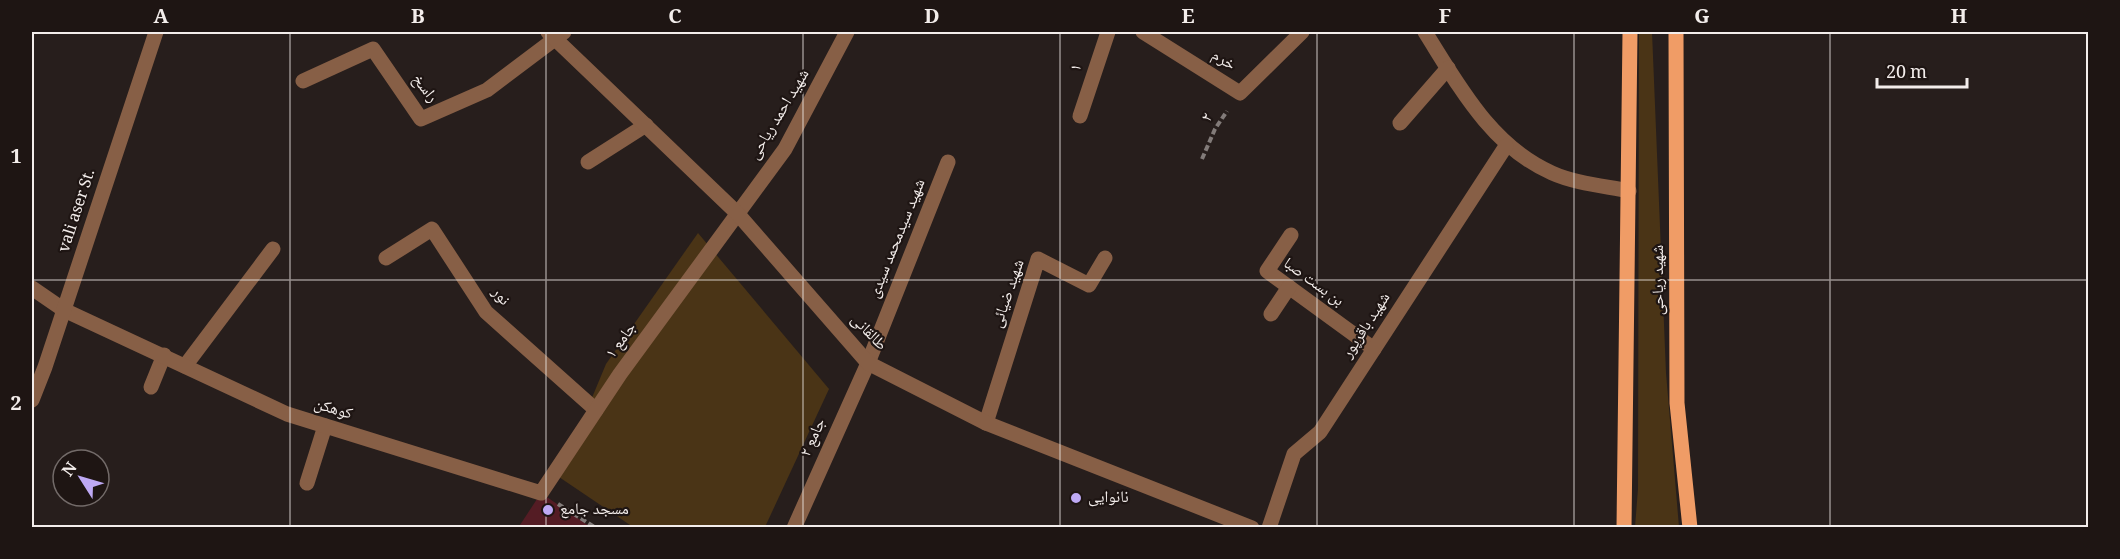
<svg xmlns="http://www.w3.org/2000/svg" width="2120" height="559" font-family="Georgia,'Noto Naskh Arabic',serif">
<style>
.green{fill:#4a3416}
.building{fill:#541c24}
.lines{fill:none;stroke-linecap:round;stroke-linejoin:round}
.path{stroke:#827b79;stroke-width:4;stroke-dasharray:6 3;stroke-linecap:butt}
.service{stroke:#875f46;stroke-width:15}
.minor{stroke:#875f46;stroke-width:15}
.tertiary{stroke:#875f46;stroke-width:15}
.primary{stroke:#f09c66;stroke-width:15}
.grid{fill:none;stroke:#f3edeb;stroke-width:1.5;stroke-opacity:0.55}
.poi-dot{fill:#bea9f4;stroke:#1e1513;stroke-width:2}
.labels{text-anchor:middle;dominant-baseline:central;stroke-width:4.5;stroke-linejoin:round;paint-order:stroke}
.street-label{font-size:16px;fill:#f3edeb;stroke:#1e1513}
.poi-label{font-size:16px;fill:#f3edeb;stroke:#1e1513;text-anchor:start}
.neatline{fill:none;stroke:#f3edeb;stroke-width:2}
.grid-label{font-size:20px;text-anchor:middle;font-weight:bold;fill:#f3edeb}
</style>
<rect width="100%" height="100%" fill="#271e1c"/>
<g class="green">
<polygon points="1639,32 1652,32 1666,373 1679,527 1635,527 1638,489"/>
<polygon points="698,233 829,389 765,527 633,527 559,477 606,364"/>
</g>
<polygon class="building" points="541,493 592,528 518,528"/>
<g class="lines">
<g class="path">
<polyline points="1202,159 1215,129 1227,111"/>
<polyline points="558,504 596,528"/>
</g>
<g class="service">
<polyline points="1143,32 1240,93 1302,32"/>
<path d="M 1425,32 C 1459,86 1491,146 1552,173 C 1574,183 1604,186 1629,191"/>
<polyline points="303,81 373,49 421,119 487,90 564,32"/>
<polyline points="1080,116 1108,32"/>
<polyline points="1400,123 1448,68"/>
<polyline points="588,162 646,125"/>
<polyline points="1291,235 1267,271 1374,349"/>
<polyline points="386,258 432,229 486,312 596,410"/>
<polyline points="1271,314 1289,287"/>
<polyline points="185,366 273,249"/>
<polyline points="151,387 164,355"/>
<polyline points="986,423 1038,259 1089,285 1105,258"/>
<polyline points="307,483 325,426"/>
<polyline points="1269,528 1294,454 1320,432 1506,146"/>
</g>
<g class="minor">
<polyline points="32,288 64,310 287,414 541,493 620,374 785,149 847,32"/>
<polyline points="794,528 868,363 948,162"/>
</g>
<g class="tertiary">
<polyline points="548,32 737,213 868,363 986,423 1252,528"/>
<polyline points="32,400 45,367 156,32"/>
</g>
<g class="primary">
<polyline points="1676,32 1677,403 1690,528"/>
<polyline points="1624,528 1630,32"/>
</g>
</g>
<path class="grid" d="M 290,32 L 290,528M 546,32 L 546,528M 803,32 L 803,528M 1060,32 L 1060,528M 1317,32 L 1317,528M 1574,32 L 1574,528M 1830,32 L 1830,528M 32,280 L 2088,280"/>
<g class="poi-dot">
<circle cx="1076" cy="498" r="6"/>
<circle cx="548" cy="510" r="6"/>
</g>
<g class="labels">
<g class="street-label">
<text transform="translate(1223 61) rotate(32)">خرم</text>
<text transform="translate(1077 68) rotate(-72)">۱</text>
<text transform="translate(424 89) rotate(52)">راسخ</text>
<text transform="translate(780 115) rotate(-59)">شهید احمد ریاحی</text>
<text transform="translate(1208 118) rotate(-59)">۲</text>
<text transform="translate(78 211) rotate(-72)">vali aser St.</text>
<text transform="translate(898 239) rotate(-68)">شهید سیدمحمد سیدی</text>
<text transform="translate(1659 280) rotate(-90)">شهید ریاحی</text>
<text transform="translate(1313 283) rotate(36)">بن بست صبا</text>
<text transform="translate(1009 294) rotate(-71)">شهید ضیائی</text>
<text transform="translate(500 297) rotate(50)">نور</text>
<text transform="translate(1367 326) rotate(-57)">شهید باقرپور</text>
<text transform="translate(868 333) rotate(46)">طالقانی</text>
<text transform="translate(622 341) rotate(-54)">جامع ۱</text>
<text transform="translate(333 410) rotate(17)">کوهکن</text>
<text transform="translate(814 438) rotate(-66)">جامع ۲</text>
</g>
<g class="poi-label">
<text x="1088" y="498">نانوایی</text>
<text x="560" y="510">مسجد جامع</text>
</g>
</g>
<rect width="2120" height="559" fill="none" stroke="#1e1513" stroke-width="66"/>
<g transform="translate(81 478) rotate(307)"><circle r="28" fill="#1e1513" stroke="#736b69" stroke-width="1.5"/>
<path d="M0-4.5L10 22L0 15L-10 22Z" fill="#bea9f4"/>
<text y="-9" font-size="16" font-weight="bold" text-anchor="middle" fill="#f3edeb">N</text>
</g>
<path d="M1877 78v9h90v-9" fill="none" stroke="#f3edeb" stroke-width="3"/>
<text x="1886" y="78" font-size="18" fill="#f3edeb" stroke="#1e1513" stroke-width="4.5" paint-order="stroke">20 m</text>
<rect x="33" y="33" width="2054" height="493" class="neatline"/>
<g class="grid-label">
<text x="161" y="23">A</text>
<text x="418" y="23">B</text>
<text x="675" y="23">C</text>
<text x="932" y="23">D</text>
<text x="1188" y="23">E</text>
<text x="1445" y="23">F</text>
<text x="1702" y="23">G</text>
<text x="1959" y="23">H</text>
<text x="16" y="163">1</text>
<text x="16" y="410">2</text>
</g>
</svg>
